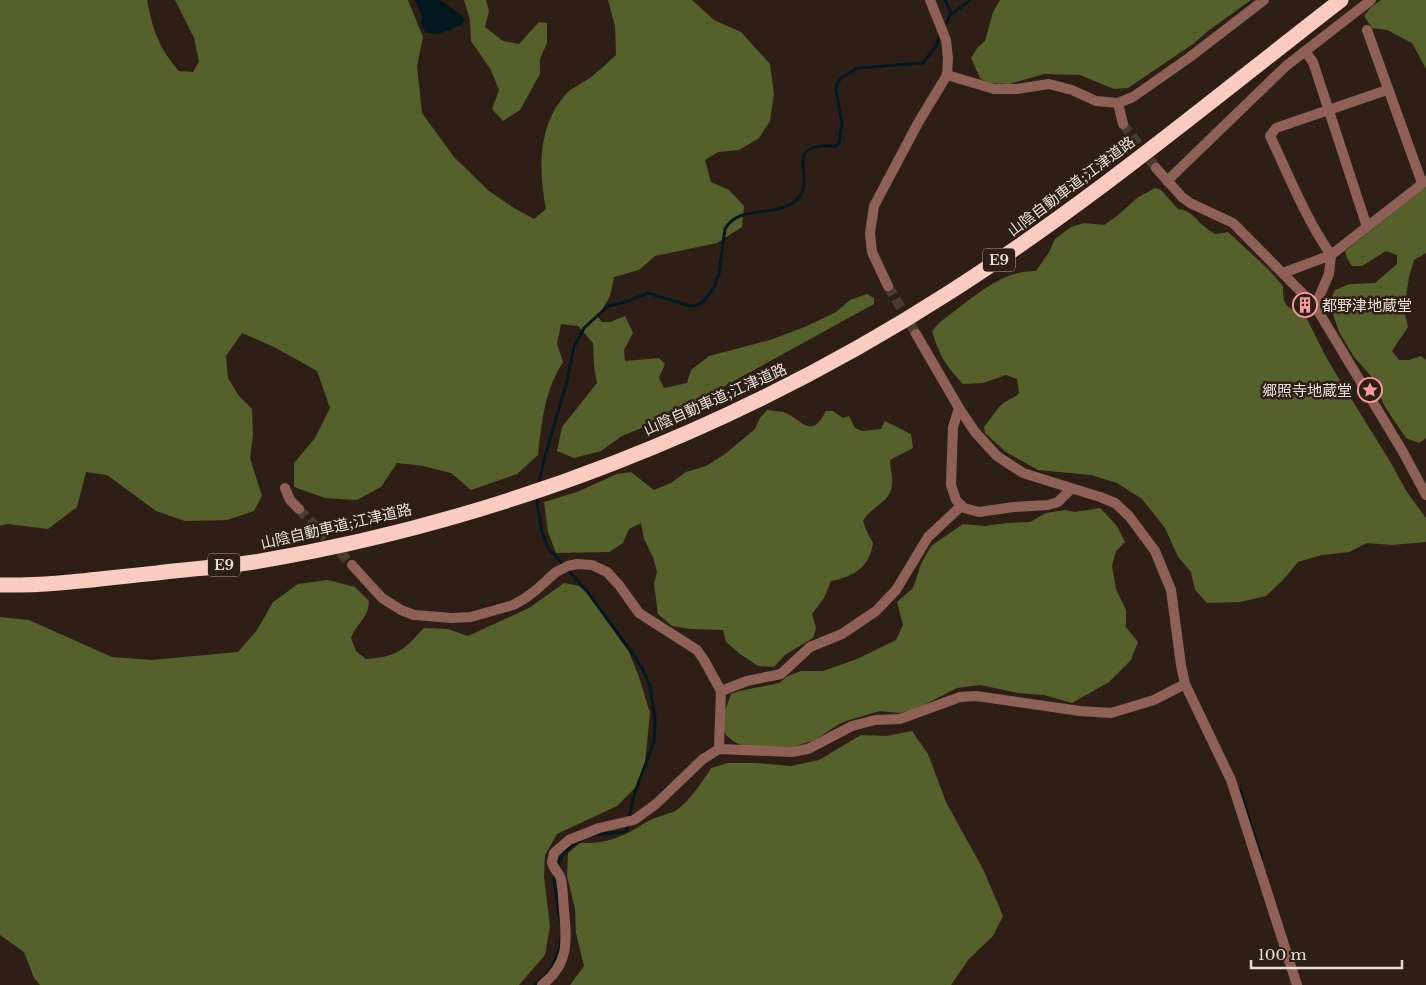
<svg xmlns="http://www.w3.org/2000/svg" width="1426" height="985" font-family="'Libre Baskerville','Noto Sans JP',serif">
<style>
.forest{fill:#55602a}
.water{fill:#03171f}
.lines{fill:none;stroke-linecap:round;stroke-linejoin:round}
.stream{stroke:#03171f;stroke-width:3}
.street-tunnel{stroke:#493c32;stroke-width:10;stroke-dasharray:10 5;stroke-linecap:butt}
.street{stroke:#8e6056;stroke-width:10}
.highway{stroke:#facbc1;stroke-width:15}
.labels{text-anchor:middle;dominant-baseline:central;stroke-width:5;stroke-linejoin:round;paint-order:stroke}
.shield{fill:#2d1f15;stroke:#afa59d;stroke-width:1}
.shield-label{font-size:14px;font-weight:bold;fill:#e7ded7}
.street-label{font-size:15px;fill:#e7ded7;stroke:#2d1f15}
.poi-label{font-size:15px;fill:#e7ded7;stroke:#2d1f15;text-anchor:start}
</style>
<rect width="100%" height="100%" fill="#2d1f15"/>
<g class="forest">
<path d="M 0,0 L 147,0 C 153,30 158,47 179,71 L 193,72 L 199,62 L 194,38 L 175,0 L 408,0 L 423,37 L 417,66 L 422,113 L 454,157 L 489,191 L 514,208 L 534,219 L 546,209 C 538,169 538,124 567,93 C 573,87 583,83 590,78 C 599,71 607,63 616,55 L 615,26 L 608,0 L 692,0 L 714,20 L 741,32 L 770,64 L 774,94 L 770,121 L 759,138 L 739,150 L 718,152 L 705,160 L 711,182 L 729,190 L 744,206 L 742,227 L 717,243 L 655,256 L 639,270 L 614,277 L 610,296 L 598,317 L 602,322 L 610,322 L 625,316 L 633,333 L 624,350 L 625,361 L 659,358 L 665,364 L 659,378 L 664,388 L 687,383 L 691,370 L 709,356 L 770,340 L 807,326 L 836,312 L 850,300 L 867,294 L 874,298 L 874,304 L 683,409 L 660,424 L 644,427 L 622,436 L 601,451 L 574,458 L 557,451 L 562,427 L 597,383 L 594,366 L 593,343 L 578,326 L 561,324 L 557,344 L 563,362 C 544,392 542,421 538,455 L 517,474 L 471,490 L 451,473 L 423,466 L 397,463 L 381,487 L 357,500 L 325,498 L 294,487 L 294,463 L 315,438 L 330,408 L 317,371 L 274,347 L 242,333 L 226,356 L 228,378 L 239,396 L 252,409 L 253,435 L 250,458 L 262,496 L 254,511 L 227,520 L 185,521 L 156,511 L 107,475 L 86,472 L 77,507 L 48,529 L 7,524 L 0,526 Z"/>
<polygon points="464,0 486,0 489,11 485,27 503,41 519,44 539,22 547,23 547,43 540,59 540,74 520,110 503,121 492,109 499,90 491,70 471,41 470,20"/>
<polygon points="1000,0 1251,0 1208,31 1193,44 1128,88 1114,89 1080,75 1044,74 1009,84 988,83 980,78 971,58 977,48 985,41 993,12"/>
<polygon points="1381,0 1426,0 1426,69 1412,43 1387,30 1372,28 1364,16 1371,7"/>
<polygon points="1426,187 1426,253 1414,260 1409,277 1404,310 1408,327 1392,351 1399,360 1409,360 1421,356 1426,360 1426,438 1419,443 1406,438 1393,419 1384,405 1372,377 1354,357 1339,332 1329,302 1335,290 1350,284 1375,283 1397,264 1397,255 1386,251 1362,266 1352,266 1347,258 1345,251"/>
<path d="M 1155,188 L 1161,190 L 1178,209 C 1191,210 1196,220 1205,227 C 1208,230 1212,232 1215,234 L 1228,232 L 1268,269 L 1283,286 C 1283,305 1285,308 1304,313 L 1325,355 L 1342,384 L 1388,458 L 1407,492 L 1426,518 L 1426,542 L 1392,545 L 1367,543 L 1349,552 L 1322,555 L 1298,562 L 1283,580 L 1266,596 L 1240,602 L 1207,603 L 1195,590 L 1191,572 L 1178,557 L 1165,528 L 1142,499 L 1117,483 L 1091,475 L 1038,470 L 1006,452 L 985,433 L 984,427 C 990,420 998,406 1005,402 C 1010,398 1015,398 1019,393 L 1017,379 L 1006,375 L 983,383 L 963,384 C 946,366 939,355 932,331 L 940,322 C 969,302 999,270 1036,271 L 1049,252 L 1055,239 L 1071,227 L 1084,223 L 1104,225 L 1117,216 L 1137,198 Z"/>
<path d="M 767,410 C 772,411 778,411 783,412 C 802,418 810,442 826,411 L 833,411 L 843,418 L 849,416 L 855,428 L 862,431 L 881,429 L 885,421 L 911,434 L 913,448 L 890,460 C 890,468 893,476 892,484 C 891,503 871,506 863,521 L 867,532 L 873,543 C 870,567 853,577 831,581 L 824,598 L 812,614 L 816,628 L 813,638 L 785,655 L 774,667 L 758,666 L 740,654 L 726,642 L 723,630 L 690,629 L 672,626 L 658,614 L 654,584 L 657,572 L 653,557 L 644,539 L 641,523 L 629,529 L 623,543 L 609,552 L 556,553 L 548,532 L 544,502 L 577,492 L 617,474 L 631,472 L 654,490 L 671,483 L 686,472 L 706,466 L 725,454 L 755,429 L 760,418 Z"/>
<polygon points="1100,508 1117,526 1125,542 1116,551 1112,566 1116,589 1126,610 1126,627 1138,642 1131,660 1109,682 1072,703 1044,695 1018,693 980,685 957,688 916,709 899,713 880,711 849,720 839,724 815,740 792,747 745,747 733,741 726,735 724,730 725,711 731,694 739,691 779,683 788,676 801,671 823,671 857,659 896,640 903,625 897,602 913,588 921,564 931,546 963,524 985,526 1007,523 1030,522 1046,513 1065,510 1075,512"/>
<path d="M 328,580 L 355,587 L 369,601 C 368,620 357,622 351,638 L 356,651 L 366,659 C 399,656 402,651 424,628 L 448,629 L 468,636 L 529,608 L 564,583 L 579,586 L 588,594 L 629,652 L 639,677 L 650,713 L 644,773 L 635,788 L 617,806 L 557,834 L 545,855 L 544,877 L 550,926 L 545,955 L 519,985 L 40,985 L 34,978 L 24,952 L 0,935 L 0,617 L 29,620 L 112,657 L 152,660 L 238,652 L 257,630 L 273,602 L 298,584 Z"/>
<path d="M 912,731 L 928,754 L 946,802 L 984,871 L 1003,916 L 993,936 L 968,960 L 951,985 L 570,985 L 584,966 L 576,933 L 575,909 L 567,876 L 568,853 L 580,843 C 610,844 624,836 648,821 C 656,817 665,815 673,812 C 686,806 704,780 711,768 L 728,763 L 756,763 L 791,766 L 819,760 L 861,735 L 886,736 Z"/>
</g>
<path class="water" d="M 415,0 L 441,0 C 448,7 460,12 465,19 L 462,25 L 438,34 L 426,33 L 421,24 L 422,16 Z"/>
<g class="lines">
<g class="stream">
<polyline points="945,0 950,10 950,15"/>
<polyline points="947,22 950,15 971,0"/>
<path d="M 538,486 L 545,456 L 566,385 L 574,347 L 584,328 L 608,306 L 626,302 L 648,293 L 690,306 L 698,305 L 703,302 L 714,288 L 719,274 L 725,229 C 739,204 774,218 795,201 C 822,180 775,143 836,146 L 839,143 L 842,123 L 836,90 L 837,84 L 841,78 L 858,68 L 923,63 L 936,46 L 939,38"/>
<polyline points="537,495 537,503 542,532 548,548 587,591 635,657 643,670 650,686 655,719 654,742 634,795 629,818"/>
<polyline points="1240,790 1262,859"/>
<polyline points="592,835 623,832 627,830 628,824"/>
<path d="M 557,867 C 561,854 568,847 580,841"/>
<polyline points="555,873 554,880 560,921"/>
<path d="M 535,985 C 551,973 559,957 561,937"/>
</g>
<g class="street-tunnel">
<polyline points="1123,124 1156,168"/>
<polyline points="888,286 916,334"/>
<polyline points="299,509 352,565"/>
</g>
<g class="street">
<polyline points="1367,30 1422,183"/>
<polyline points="1305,51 1313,62 1367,227"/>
<polyline points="947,75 994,89 1017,89 1049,84 1072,90 1096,101 1118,103 1123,124"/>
<polyline points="1118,103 1133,97 1190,57 1264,0"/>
<polyline points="1156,168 1182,197 1190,203 1233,223 1315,306 1403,452 1426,495"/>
<polyline points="1167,181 1286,66 1371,0"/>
<path d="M 1283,273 L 1331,255 C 1306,219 1289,176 1270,136 L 1276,128 L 1387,90"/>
<polyline points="888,286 872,252 870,233 874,206 918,123 947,75 948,58 946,40 930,0"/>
<polyline points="1315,306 1329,274 1331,255 1426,181"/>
<polyline points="916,334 959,408 975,432 997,456 1023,473 1100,497 1115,503 1129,516 1155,551 1171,590 1181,665 1185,684 1231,780 1297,985"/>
<polyline points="959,408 953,427 951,485 956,500 964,508 979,512 1014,507 1048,505 1058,502 1071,489"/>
<polyline points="285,488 290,500 299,509"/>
<polyline points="352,565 382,598 401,610 414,615 452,618 471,617 513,605 524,599 536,590 556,572 568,566 577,564 592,565 607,572 619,585 639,613 697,650 704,660 721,691 719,749"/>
<polyline points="721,691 747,681 781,674 810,647 842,634 876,611 896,590 928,537 961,506"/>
<path d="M 542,985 C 569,964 567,942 564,910 C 563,900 563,889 561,879 C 559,872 553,869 552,862 L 554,853 L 569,840 L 599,828 L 634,820 L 656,804 L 703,759 L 719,749 L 791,752 L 808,749 L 852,726 L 875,720 L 900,719 L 960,697 L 976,696 L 1080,711 L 1111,713 L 1154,700 L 1185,684"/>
</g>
<path class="highway" d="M 0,585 C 52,586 105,578 157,573 C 189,569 222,567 254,562 C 501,521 740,427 950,292 C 1088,204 1213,99 1341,0"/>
</g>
<defs>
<symbol id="building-ring" viewBox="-11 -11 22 22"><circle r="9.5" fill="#2d1f15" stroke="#f59b9c" stroke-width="1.5"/><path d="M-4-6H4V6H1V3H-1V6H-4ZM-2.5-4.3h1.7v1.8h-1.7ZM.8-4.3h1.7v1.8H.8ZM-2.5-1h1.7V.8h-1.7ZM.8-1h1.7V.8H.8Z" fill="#f59b9c"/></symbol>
<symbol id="sight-ring" viewBox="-11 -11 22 22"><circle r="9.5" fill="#2d1f15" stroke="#f59b9c" stroke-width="1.5"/><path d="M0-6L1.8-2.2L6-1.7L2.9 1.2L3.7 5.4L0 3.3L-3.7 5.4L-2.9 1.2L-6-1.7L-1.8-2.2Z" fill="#f59b9c"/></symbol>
</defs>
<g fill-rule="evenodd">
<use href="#building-ring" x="1291" y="291" width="28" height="28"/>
<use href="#sight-ring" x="1356" y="376" width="28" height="28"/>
</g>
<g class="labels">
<g class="shield">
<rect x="983" y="248.5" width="32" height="23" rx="4"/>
<rect x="208" y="553.5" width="32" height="23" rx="4"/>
</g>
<g class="shield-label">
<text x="999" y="260">E9</text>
<text x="224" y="565">E9</text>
</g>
<g class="street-label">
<text transform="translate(1071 186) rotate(-37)">山陰自動車道;江津道路</text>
<text transform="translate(715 399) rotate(-24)">山陰自動車道;江津道路</text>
<text transform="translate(336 526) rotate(-13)">山陰自動車道;江津道路</text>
</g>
<g class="poi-label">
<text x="1322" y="305">都野津地蔵堂</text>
<text x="1352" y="390" text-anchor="end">郷照寺地蔵堂</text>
</g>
</g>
<path d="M1251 960v8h151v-8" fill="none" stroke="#e7ded7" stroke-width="2.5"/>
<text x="1258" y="960" font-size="15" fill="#e7ded7" stroke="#2d1f15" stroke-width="4" paint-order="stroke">100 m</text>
</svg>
